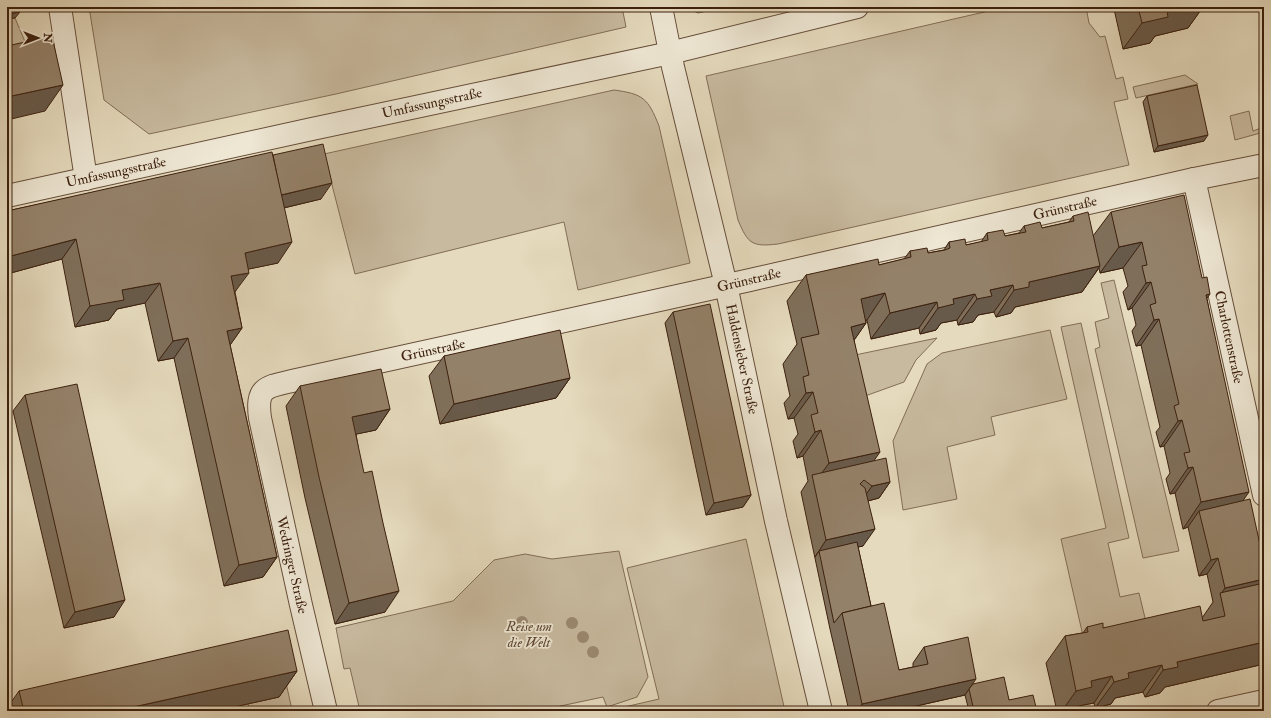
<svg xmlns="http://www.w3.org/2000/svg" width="1271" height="718" font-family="'IM FELL Double Pica',serif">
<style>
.green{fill:#c8ba9f;stroke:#826d56}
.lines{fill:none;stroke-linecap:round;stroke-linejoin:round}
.minor-casing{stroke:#664e3a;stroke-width:24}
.minor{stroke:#eee7d4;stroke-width:22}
.tree{fill:#9b8971}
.wall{fill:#7f6f5a;stroke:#3c200e}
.shaded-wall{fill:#685a4a;stroke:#3c200e}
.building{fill:#948169;stroke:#3c200e}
.labels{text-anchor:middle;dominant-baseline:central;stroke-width:3.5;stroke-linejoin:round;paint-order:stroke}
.street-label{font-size:14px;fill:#3c200e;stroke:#eee7d4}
.park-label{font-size:14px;font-style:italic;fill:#5f4632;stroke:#eee7d4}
</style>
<rect width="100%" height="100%" fill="#e5dabd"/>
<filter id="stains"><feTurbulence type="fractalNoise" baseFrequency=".005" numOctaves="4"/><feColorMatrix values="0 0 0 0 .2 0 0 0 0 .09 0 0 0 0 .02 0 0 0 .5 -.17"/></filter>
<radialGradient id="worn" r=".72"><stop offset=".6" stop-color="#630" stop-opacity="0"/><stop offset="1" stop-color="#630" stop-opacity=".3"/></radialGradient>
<g class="green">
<polygon points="89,7 622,7 626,27 336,94 149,134 104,100"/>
<polygon points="692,7 725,7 698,13 694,11"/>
<path d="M 1006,7 L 1086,7 L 1089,23 L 1100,37 L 1105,36 L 1116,79 L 1123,77 L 1128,99 L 1114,102 L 1129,165 L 778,244 C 752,247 748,244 738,220 L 706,76 Z"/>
<polygon points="15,18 34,63 7,68 7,19"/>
<polygon points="1185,75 1198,84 1136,98 1133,87"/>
<path d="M 614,90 C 643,94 648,98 659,126 L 690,263 L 578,290 L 564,222 L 355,274 L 324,154 Z"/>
<polygon points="1249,111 1253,131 1264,127 1264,132 1235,140 1230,116"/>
<polygon points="1114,280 1179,551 1143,558 1095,349 1100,347 1095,322 1109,318 1101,283"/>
<polygon points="1081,323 1129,538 1108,543 1120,597 1139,593 1146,622 1083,636 1061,539 1106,528 1061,327"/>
<polygon points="1050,330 1067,399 991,417 995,435 947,447 957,499 903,510 893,441 927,364 942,353"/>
<polygon points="937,338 916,360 904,382 854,400 855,355"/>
<polygon points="746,539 785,711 607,711 659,699 627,568"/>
<polygon points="619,551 648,677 637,697 607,707 603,697 537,711 360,711 350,668 344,669 336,628 453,601 494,560 525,554 552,559"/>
<polygon points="277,642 292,710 250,711 248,704"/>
</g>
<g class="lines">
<defs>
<g id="minor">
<polyline points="60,7 86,179"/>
<polyline points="661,7 673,67 726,285 776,521 821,711"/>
<polyline points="1194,179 1264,495"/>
<polyline points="7,196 312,129 670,53 857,7"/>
<path d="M 326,711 L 301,605 L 260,418 C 256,387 266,387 292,381 L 750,280 L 1194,179 L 1264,165"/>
<polyline points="1218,711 1264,701"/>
</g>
</defs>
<use href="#minor" class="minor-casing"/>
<use href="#minor" class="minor"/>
</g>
<g class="tree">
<circle cx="522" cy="622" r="6"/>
<circle cx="572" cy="623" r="6"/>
<circle cx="583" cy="637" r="6"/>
<circle cx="593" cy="652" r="6"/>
</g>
<g class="wall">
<polygon points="1108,7 1203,7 1188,28 1155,36 1150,43 1123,49 1114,9 1109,10"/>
<polygon points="1147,96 1204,141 1154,152 1143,102"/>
<polygon points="273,155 321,199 284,208 278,263 248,269 235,292 242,328 230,345 277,557 263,577 224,586 174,358 158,361 145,303 117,309 109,320 75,327 62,259 7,274 7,211"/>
<polygon points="1111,212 1207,299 1243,501 1264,563 1264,664 1165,687 1160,693 1145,697 1143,692 1115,698 1111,704 1095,708 1094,703 1078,706 1075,711 1057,711 1046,663 1065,636 1083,633 1087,627 1103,628 1202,618 1213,602 1207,574 1199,576 1188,527 1183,529 1175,493 1170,494 1166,479 1170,473 1164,446 1160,447 1156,432 1160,427 1141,345 1136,346 1132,331 1136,325 1132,308 1128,310 1123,292 1128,286 1123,268 1100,273 1099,268 1082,292 1015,307 1011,313 996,317 994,312 978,315 973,322 958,325 957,320 941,323 936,330 920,334 919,328 871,339 867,320 866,320 866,323 854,340 873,461 890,482 879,498 868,501 863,546 858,547 871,606 899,670 913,667 913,663 924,647 973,684 1009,700 1037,711 969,711 965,695 894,711 849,711 830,629 801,492 808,481 803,456 797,458 793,441 798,434 794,418 788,419 784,403 790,396 783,364 797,344 787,301 806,275 879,265 904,259 910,251 928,253 944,250 949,242 966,245 981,242 987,233 1005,236 1019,233 1024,226 1042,228 1069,222 1073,216 1093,236"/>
<polygon points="673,312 751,495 743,507 706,515 665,323"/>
<polygon points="444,356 570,378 556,398 440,424 429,376"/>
<polygon points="300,386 390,409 376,430 356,434 385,612 335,624 305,498 286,406"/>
<polygon points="25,395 114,617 64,628 13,411"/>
<polygon points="297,671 279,697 216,711 7,711 7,708 19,691"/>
</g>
<g class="shaded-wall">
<polygon points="1111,7 1116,7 1114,9 1109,10"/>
<polygon points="1186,7 1203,7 1188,28 1155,36 1150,43 1123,49 1142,23 1167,11"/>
<polygon points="20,12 15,18 7,19 7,14"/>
<polygon points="63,85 45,111 7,120 7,97"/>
<polygon points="1208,135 1204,141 1154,152 1158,146"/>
<polygon points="332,183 321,199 266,212 278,196"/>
<polygon points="76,239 62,259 7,274 7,257"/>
<polygon points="292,242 278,263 230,273 245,253"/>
<polygon points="1142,242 1123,268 1100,273 1119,247"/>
<polygon points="1100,266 1082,292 1015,307 1011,313 996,317 1014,290 1029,282"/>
<polygon points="249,273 234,293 231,276"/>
<polygon points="1151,282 1132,308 1128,310 1146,283"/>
<polygon points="160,283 145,303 117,309 109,320 75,327 90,306 122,290"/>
<polygon points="1013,285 994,312 978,315 973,322 958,325 977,299 990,290"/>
<polygon points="885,293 867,320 843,325 861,299"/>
<polygon points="975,294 957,320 941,323 936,330 920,334 938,308 953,299"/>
<polygon points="1210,294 1192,320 1206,295"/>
<polygon points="937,302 919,328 871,339 890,313"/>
<polygon points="1159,319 1141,345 1136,346 1154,320"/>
<polygon points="866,323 848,349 851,327"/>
<polygon points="242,328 228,348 227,331"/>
<polygon points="188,338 174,358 158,361 173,341"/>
<polygon points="570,378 556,398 440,424 454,404"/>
<polygon points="813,392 794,418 788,419 806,393"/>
<polygon points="390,409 376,430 338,438 352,417"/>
<polygon points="1182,420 1164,446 1160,447 1178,421"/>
<polygon points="821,430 803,456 797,458 815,432"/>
<polygon points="880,452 862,478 814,484 829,463"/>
<polygon points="1193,467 1175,493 1170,494 1188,468"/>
<polygon points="890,482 879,498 860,503 872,486"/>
<polygon points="1249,492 1231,518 1199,511 1188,527 1183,529 1201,502"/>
<polygon points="751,495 743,507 706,515 714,503"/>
<polygon points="875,529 863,546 820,555 819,551 815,557 826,540"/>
<polygon points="277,557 263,577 224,586 239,565"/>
<polygon points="1218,558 1207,574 1199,576 1211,560"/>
<polygon points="1264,579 1264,583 1220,595 1225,588"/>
<polygon points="399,591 385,612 335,624 349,603"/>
<polygon points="125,600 114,617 64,628 75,612"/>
<polygon points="1264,642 1264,664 1165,687 1160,693 1145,697 1163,670 1177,662"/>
<polygon points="1162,665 1143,692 1115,698 1111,704 1095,708 1114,682 1128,673"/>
<polygon points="297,671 279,697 216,711 115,711"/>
<polygon points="1112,676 1094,703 1078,706 1075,711 1062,711 1076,691 1091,681"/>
<polygon points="976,679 965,695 894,711 858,711 862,704"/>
</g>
<g class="building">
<polygon points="7,7 19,7 20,12 7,14"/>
<polygon points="1138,7 1186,7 1167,11 1168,17 1142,23"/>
<polygon points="52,36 63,85 7,97 7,46"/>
<polygon points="1197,85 1208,135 1158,146 1147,96"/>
<polygon points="323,144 332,183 281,195 273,155"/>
<polygon points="272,152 292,242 245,253 249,273 231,276 242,328 227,331 277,557 239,565 188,338 173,341 160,283 122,290 124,300 90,306 76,239 7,257 7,211"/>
<polygon points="1184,195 1202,278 1207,277 1210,294 1206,295 1249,492 1201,502 1193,467 1188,468 1184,453 1190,452 1182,420 1178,421 1174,406 1179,404 1159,319 1154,320 1150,305 1156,303 1151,282 1146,283 1142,266 1147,265 1142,242 1119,247 1111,212"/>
<polygon points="1088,212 1100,266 1029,282 1029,287 1014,290 1013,285 990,290 992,296 977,299 975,294 953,299 954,304 938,308 937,302 890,313 885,293 861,299 866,323 851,327 880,452 829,463 821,430 815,432 811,415 818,413 813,392 806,393 803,377 809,375 801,338 819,334 806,275 878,259 879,265 911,257 910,251 927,248 928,253 945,250 950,248 949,242 965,239 966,245 988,240 987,233 1003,230 1005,236 1026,232 1024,226 1040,222 1042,228 1074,221 1073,216"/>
<polygon points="710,304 751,495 714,503 673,312"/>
<polygon points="560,330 570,378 454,404 444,356"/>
<polygon points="381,369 390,409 352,417 364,473 372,471 383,523 399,591 349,603 319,477 300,386"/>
<polygon points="77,384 125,600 75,612 25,395"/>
<polygon points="886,458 890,482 872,486 864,480 860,484 865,488 875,529 826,540 812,475"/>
<polygon points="1250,499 1264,563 1264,579 1225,588 1218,558 1211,560 1199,511"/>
<polygon points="857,542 871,606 842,613 834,623 819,551"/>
<polygon points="1264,583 1264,642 1177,662 1178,667 1163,670 1162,665 1128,673 1129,678 1114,682 1112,676 1091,681 1092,687 1076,691 1065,636 1088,632 1087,627 1103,623 1103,628 1200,606 1203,621 1225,616 1220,593"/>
<polygon points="884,603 899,670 928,664 924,647 968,637 976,679 862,704 842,613"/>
<polygon points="288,630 297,671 115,711 24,711 19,691"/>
<polygon points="1004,677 1009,700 1033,695 1037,711 974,711 969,689 973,684"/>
</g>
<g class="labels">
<g class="street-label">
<text transform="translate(432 103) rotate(-12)">Umfassungsstraße</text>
<text transform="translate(116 172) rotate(-12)">Umfassungsstraße</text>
<text transform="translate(1065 208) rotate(-13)">Grünstraße</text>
<text transform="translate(749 280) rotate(-13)">Grünstraße</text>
<text transform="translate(1229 337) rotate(78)">Charlottenstraße</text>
<text transform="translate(433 350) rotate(-12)">Grünstraße</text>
<text transform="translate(742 359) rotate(78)">Haldensleber Straße</text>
<text transform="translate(292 565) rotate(77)">Wedringer Straße</text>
</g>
<g class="park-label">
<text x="529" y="626">Reise um<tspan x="529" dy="16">die Welt</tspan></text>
</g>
</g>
<rect width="1271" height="718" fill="none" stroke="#e5dabd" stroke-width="24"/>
<rect x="8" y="8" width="1255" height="702" fill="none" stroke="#3c200e" stroke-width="2"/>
<rect x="12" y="12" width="1247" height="694" fill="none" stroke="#3c200e"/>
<g transform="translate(38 38) rotate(90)" stroke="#eee7d4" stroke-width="3" paint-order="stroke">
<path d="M0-3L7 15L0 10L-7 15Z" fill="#3c200e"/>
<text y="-6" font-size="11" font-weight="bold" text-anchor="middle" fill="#3c200e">N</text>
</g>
<rect width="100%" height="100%" filter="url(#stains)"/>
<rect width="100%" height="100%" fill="url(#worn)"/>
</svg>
